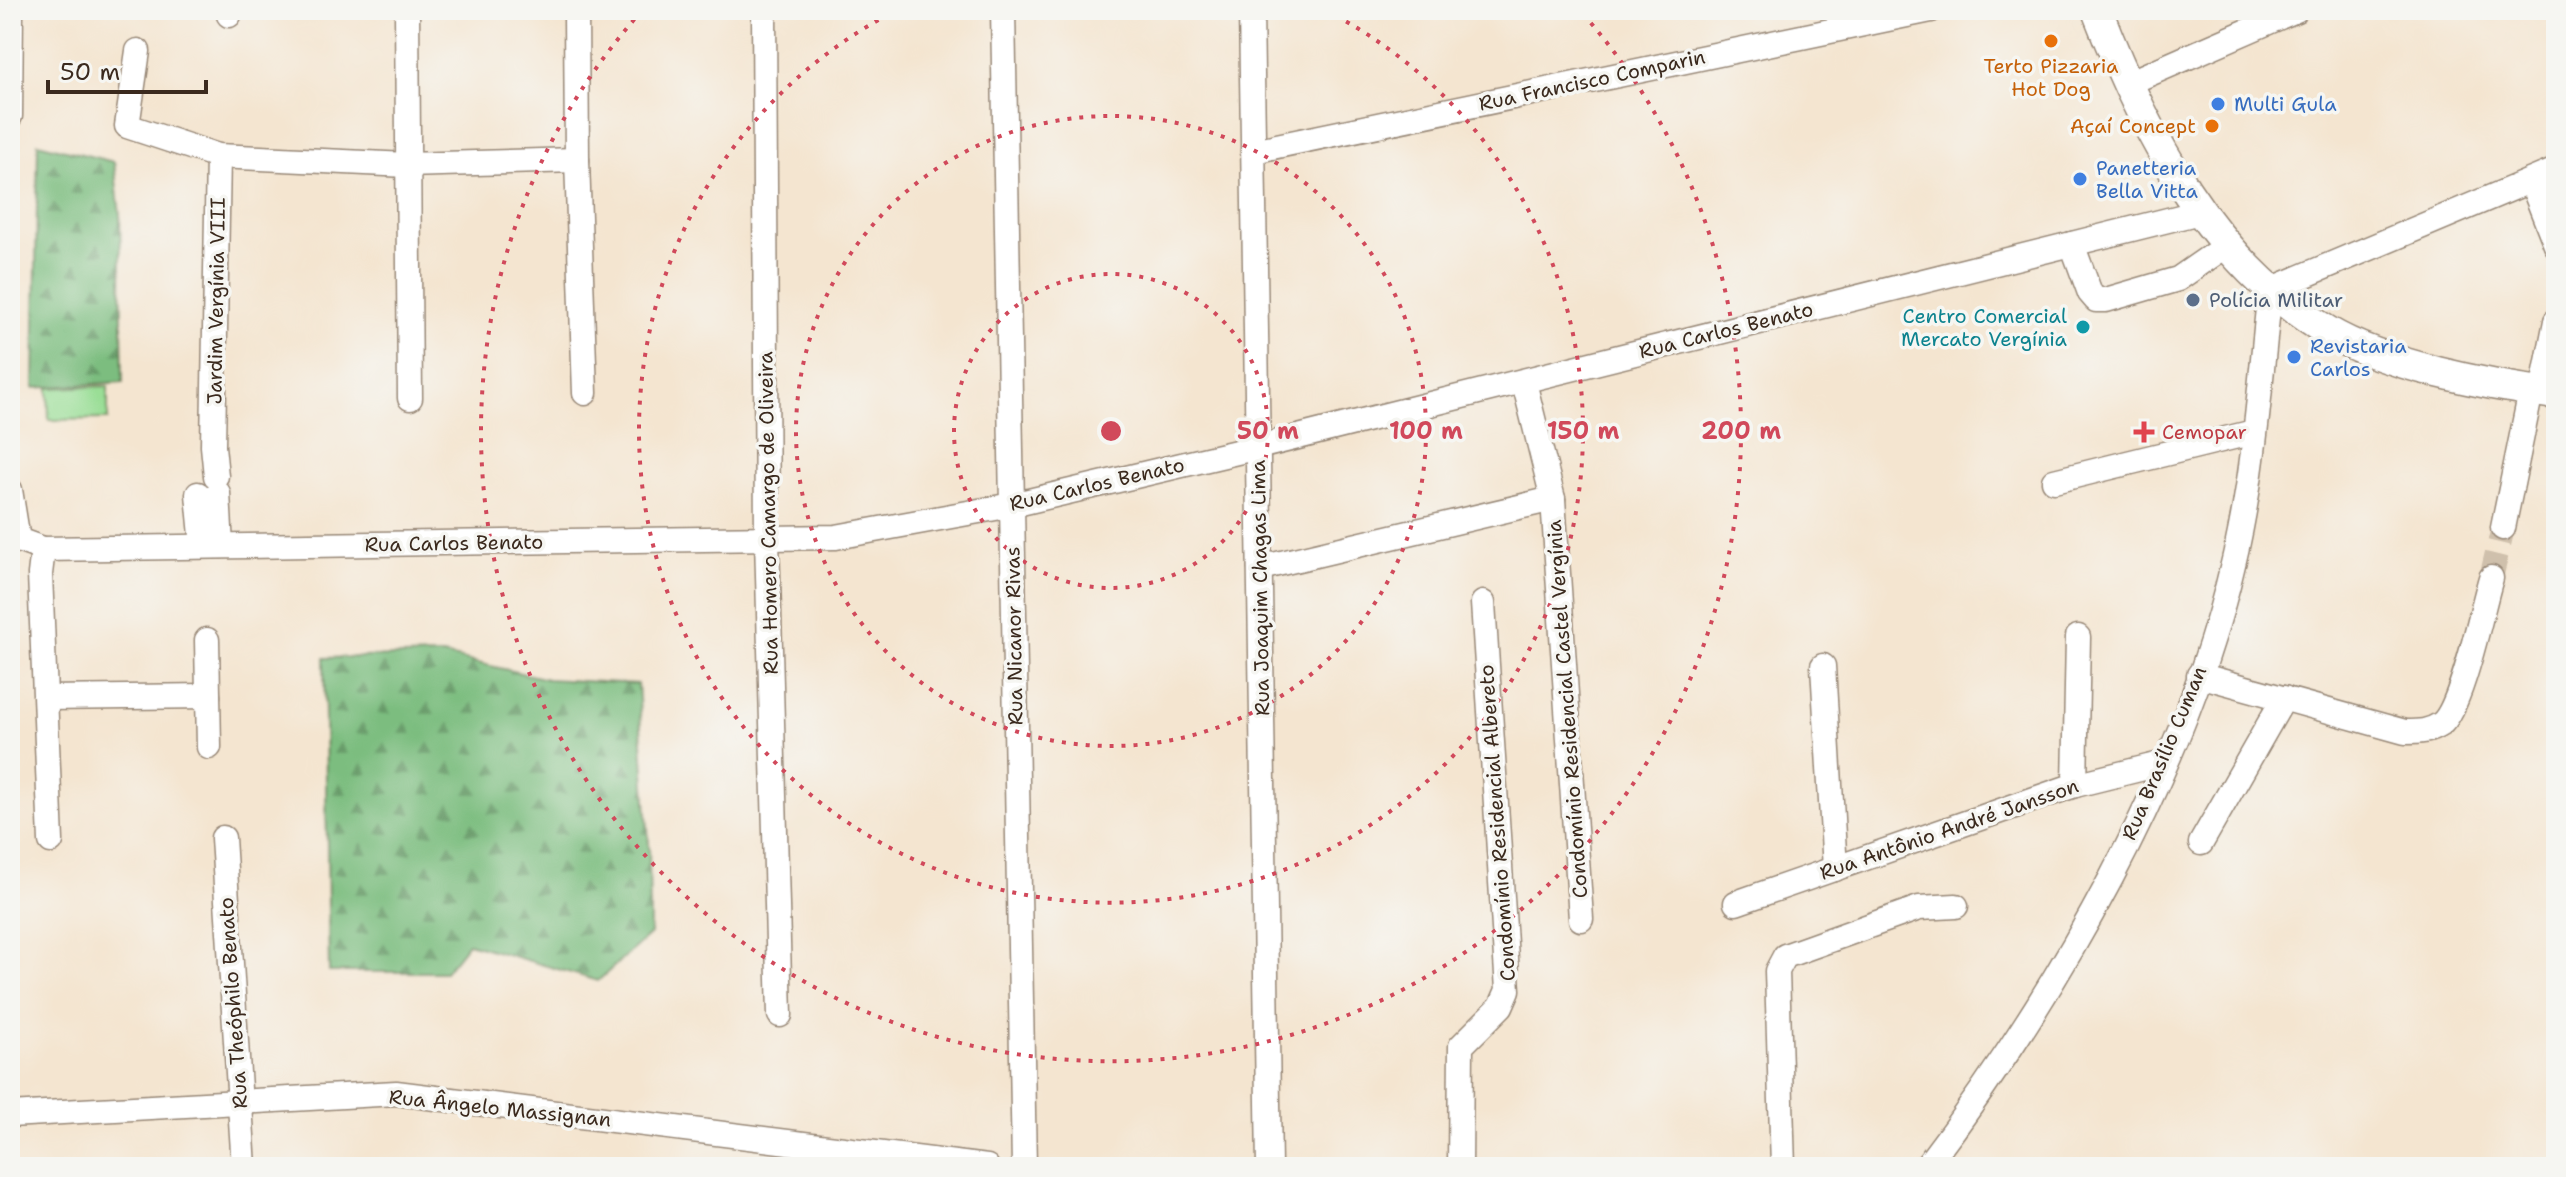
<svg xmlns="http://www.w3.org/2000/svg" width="2566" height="1177" font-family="'Shantell Sans',sans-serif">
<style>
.forest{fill:url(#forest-firs);stroke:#5b744e;stroke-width:2}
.green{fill:#9ade96;stroke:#6a845a;stroke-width:2}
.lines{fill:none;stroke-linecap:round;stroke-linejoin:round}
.minor-tunnel{stroke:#cfc0ac;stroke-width:24;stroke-dasharray:24 12;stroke-linecap:butt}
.minor-casing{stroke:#988877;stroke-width:27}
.major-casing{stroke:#988877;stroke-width:33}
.minor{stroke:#fff;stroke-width:24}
.major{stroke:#fff;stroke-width:30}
.ring{fill:none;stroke:#d1495b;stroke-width:4;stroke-dasharray:4 8}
.food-dot{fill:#e8710a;stroke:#f6f6f2;stroke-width:3}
.shop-dot{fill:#3f7fe0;stroke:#f6f6f2;stroke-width:3}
.service-dot{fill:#5c6f8a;stroke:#f6f6f2;stroke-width:3}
.culture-dot{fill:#0f9aa8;stroke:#f6f6f2;stroke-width:3}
.health-dot{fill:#e0444e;stroke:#f6f6f2;stroke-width:3}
.labels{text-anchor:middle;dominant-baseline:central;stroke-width:7;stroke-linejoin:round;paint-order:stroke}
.food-label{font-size:20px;fill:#c56008;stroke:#f6f6f2}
.street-label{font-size:20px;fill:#3b2a1e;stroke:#f6f6f2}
.shop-label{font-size:20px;fill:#366cbe;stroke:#f6f6f2;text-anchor:start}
.service-label{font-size:20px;fill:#4e5e75;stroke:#f6f6f2;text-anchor:start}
.culture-label{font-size:20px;fill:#0d838f;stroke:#f6f6f2;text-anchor:end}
.health-label{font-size:20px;fill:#be3a42;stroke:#f6f6f2;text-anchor:start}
.centre{fill:#d1495b;stroke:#f6f6f2;stroke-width:4}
.ring-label{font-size:24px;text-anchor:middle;font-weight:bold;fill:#d1495b;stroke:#f6f6f2;stroke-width:7;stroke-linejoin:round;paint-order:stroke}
</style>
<defs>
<pattern id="forest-firs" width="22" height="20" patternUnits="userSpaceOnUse" patternTransform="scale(2)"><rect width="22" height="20" fill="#7bbd7f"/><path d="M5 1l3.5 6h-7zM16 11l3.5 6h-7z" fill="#669a67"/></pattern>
</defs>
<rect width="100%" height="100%" fill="#f6f6f2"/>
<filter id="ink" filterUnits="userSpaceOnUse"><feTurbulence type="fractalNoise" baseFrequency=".0125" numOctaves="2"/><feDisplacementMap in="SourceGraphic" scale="16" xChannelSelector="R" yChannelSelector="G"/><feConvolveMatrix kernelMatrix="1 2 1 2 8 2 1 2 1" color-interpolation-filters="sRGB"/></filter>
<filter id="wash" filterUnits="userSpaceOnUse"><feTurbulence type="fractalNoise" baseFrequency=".006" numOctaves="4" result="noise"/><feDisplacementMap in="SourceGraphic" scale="32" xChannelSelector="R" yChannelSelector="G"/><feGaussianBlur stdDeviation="1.8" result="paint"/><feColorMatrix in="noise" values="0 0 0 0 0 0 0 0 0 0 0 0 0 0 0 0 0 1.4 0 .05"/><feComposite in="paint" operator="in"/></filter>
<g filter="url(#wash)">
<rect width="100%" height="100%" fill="#f4e5d0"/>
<g class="forest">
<polygon points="38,143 114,162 120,215 123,382 34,388"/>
<polygon points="443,655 547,679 638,684 649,844 650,934 598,981 468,943 445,972 329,972 324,658"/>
</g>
<polygon class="green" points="108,386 108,419 49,420 48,388"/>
</g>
<g filter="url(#ink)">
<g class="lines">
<polyline class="minor-tunnel" points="2491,578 2503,528"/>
<defs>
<g id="minor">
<polyline points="229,10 229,15"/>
<polyline points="407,10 410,398"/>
<polyline points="576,10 577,160 585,393"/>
<polyline points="764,10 767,539 780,1015"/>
<polyline points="1003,10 1024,1167"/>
<polyline points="1251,10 1269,1167"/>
<polyline points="138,51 127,126 218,156 407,165 577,160"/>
<polyline points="2126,84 2296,10"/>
<polyline points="10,116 11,10"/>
<polyline points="1253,151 1931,10"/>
<polyline points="2531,181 2556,245"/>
<polyline points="2072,244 2090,293 2096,300 2106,300 2178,279 2227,245"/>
<polyline points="1524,382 1553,499 1581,919"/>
<polyline points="2542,392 2556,321"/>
<polyline points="216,476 213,446 218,156"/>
<polyline points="2054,481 2254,432"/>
<polyline points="10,490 18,540 43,549 836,537 1012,505 1258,447 2200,212"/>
<polyline points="218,493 221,546"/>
<polyline points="198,494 203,546"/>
<polyline points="2503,528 2531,391"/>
<polyline points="43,549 40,574 51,841"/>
<polyline points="1260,568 1553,499"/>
<polyline points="207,640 209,747"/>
<polyline points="1823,666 1835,869"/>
<path d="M 2199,675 L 2405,732 C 2419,732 2429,732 2441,724 C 2462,708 2482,607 2491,578"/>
<polyline points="47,698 208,696"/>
<polyline points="2075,785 2078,637"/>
<polyline points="223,838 244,1167"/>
<polyline points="2201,843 2284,698"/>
<polyline points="1736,903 2075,785 2164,763"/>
<polyline points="10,1115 396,1093 987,1167"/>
<polyline points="1460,1167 1461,1046 1501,1006 1508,990 1483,603"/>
<polyline points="1783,1167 1777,971 1785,956 1919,908 1956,906"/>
<path d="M 1926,1167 C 2056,996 2186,771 2234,560 C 2255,472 2260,379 2270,290 L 2556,170"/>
</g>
<path id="major" d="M 2097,10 C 2144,132 2211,262 2327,331 C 2383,365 2491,386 2556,394"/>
</defs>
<use href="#minor" class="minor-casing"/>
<use href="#major" class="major-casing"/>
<use href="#minor" class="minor"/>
<use href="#major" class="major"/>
</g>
</g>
<g class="ring">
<circle cx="1111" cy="431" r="157"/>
<circle cx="1111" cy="431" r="315"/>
<path d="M1325 10A472 472 0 1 1 897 10"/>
<path d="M1583 14A630 630 0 1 1 639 14"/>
</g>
<g class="food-dot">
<circle cx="2051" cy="41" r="8"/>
<circle cx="2212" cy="126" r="8"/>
</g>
<g class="shop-dot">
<circle cx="2218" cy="104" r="8"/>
<circle cx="2080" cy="179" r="8"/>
<circle cx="2294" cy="357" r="8"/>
</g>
<circle class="service-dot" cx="2193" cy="300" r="8"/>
<circle class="culture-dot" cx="2083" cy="327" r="8"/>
<path class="health-dot" d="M2140 420h8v8h8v8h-8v8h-8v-8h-8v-8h8z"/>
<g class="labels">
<g class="food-label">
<text x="2051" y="66">Terto Pizzaria<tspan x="2051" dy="23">Hot Dog</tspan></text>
<text x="2196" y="126" text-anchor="end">Açaí Concept</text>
</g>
<g class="street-label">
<text transform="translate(1592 80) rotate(-12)">Rua Francisco Comparin</text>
<text transform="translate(216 301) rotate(-89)">Jardim Vergínia VIII</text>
<text transform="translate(1726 330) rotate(-14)">Rua Carlos Benato</text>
<text transform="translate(1097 484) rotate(-13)">Rua Carlos Benato</text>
<text transform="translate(768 513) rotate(-91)">Rua Homero Camargo de Oliveira</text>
<text transform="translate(454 543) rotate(-1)">Rua Carlos Benato</text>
<text transform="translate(1260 588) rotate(-91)">Rua Joaquim Chagas Lima</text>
<text transform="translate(1014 636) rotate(-91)">Rua Nicanor Rivas</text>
<text transform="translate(1567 709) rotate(-94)">Condomínio Residencial Castel Vergínia</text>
<text transform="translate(2164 753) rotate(-67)">Rua Brasílio Cuman</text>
<text transform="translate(1497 823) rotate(-94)">Condomínio Residencial Albereto</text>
<text transform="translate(1949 829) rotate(-19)">Rua Antônio André Jansson</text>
<text transform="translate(233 1003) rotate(-94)">Rua Theóphilo Benato</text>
<text transform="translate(500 1108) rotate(6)">Rua Ângelo Massignan</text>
</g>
<g class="shop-label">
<text x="2234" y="104">Multi Gula</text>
<text x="2096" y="168">Panetteria<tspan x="2096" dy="23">Bella Vitta</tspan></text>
<text x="2310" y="346">Revistaria<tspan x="2310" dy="23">Carlos</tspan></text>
</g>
<g class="service-label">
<text x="2209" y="300">Polícia Militar</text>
</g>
<g class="culture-label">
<text x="2067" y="316">Centro Comercial<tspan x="2067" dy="23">Mercato Vergínia</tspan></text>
</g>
<g class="health-label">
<text x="2162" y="432">Cemopar</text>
</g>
</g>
<circle cx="1111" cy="431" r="12" class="centre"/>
<g class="ring-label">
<text x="1268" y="439">50 m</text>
<text x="1426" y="439">100 m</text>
<text x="1583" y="439">150 m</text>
<text x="1741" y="439">200 m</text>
</g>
<rect width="2566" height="1177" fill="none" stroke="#f6f6f2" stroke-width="40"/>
<path d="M48 80v12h158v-12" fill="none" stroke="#3b2a1e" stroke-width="4"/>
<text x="60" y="80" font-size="24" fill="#3b2a1e" stroke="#f6f6f2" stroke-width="6" paint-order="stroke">50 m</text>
</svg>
